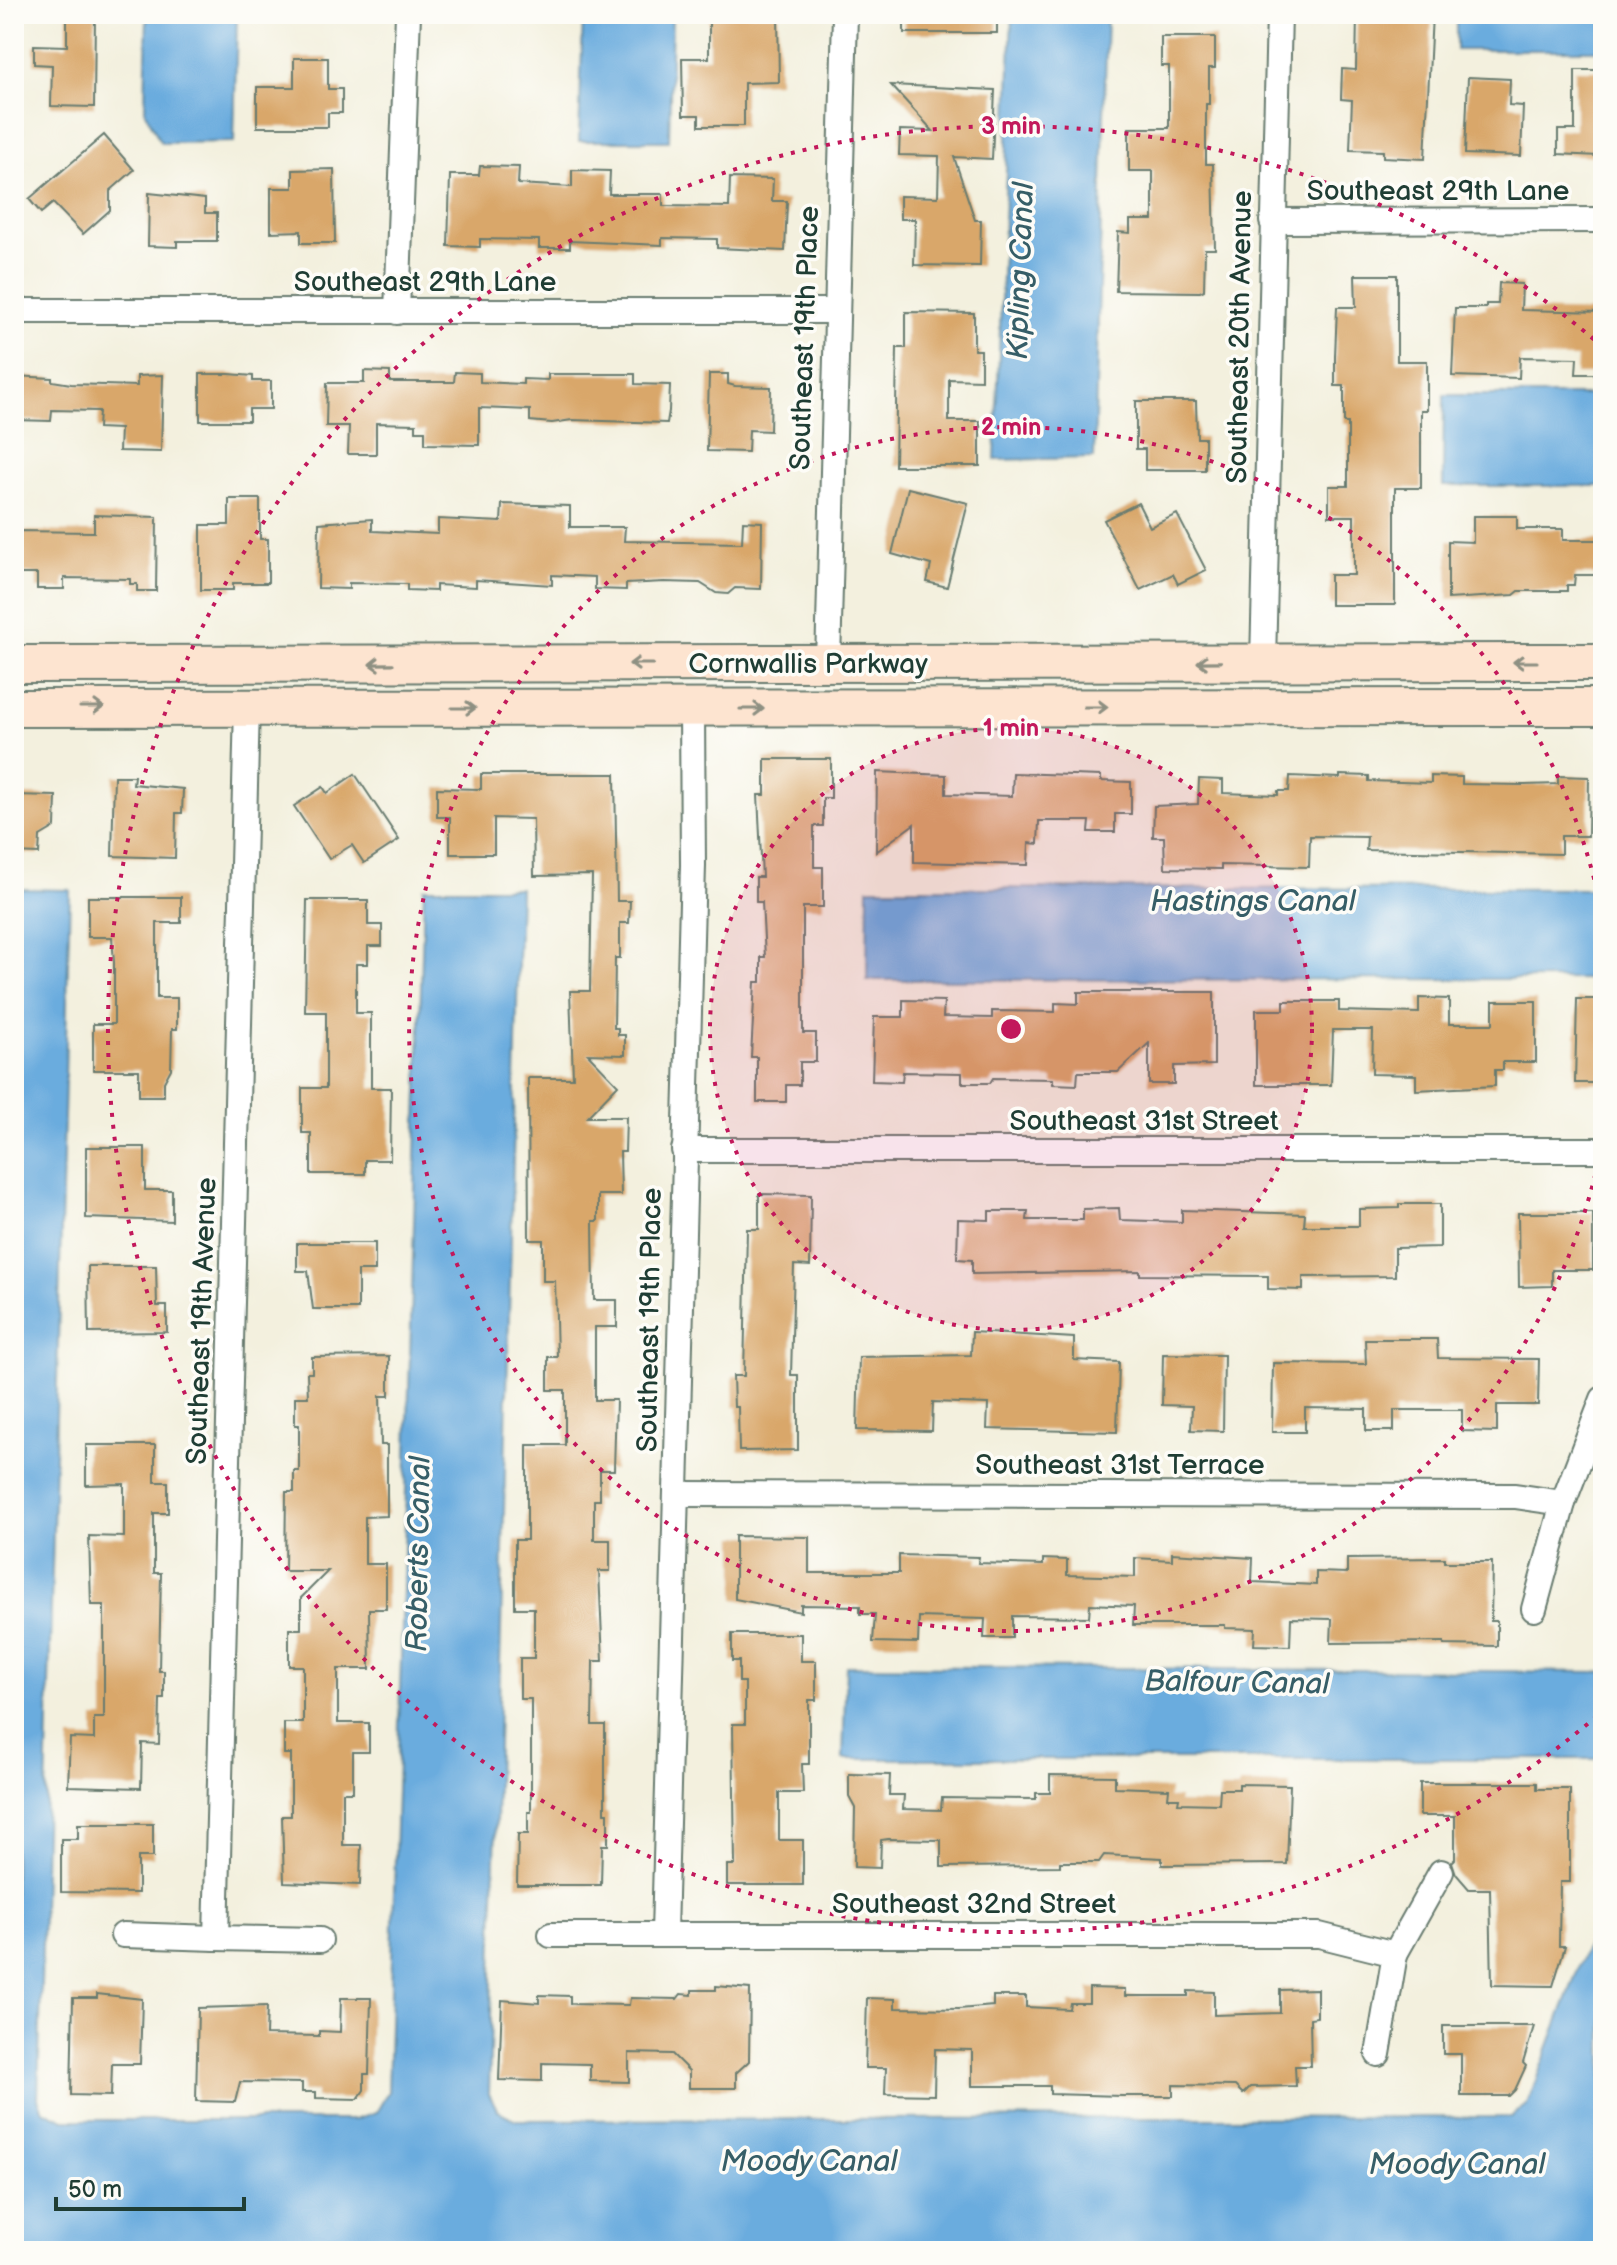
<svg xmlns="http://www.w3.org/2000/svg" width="1617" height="2265" font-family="'Balsamiq Sans',sans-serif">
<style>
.water{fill:#6aacde;stroke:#447489;stroke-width:2}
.building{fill:#d9a76a}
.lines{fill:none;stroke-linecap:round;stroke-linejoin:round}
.street-casing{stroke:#697c70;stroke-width:28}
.secondary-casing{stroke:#697c70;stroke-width:40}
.street{stroke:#fff;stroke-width:24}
.secondary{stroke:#fde4d0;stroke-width:36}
.oneway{stroke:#8e9082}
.ring{fill:none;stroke:#c2185b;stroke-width:4;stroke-dasharray:4 8}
.labels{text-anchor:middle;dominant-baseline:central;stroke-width:7;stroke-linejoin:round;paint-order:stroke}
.street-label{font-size:28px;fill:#1f3d34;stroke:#fdfcf7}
.water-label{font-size:30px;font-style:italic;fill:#365e67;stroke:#fdfcf7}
.centre{fill:#c2185b;stroke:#fdfcf7;stroke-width:4}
.ring-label{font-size:24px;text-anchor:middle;font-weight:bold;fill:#c2185b;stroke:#fdfcf7;stroke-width:7;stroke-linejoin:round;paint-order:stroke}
</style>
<rect width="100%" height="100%" fill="#fdfcf7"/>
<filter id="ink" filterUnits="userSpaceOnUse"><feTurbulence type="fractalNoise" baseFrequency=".0125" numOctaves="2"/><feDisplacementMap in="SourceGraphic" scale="16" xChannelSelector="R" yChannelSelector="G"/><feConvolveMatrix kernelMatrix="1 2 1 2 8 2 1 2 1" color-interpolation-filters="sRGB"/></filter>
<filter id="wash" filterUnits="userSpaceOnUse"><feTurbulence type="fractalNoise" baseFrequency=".006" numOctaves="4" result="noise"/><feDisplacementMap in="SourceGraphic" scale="32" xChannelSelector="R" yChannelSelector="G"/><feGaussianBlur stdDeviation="1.8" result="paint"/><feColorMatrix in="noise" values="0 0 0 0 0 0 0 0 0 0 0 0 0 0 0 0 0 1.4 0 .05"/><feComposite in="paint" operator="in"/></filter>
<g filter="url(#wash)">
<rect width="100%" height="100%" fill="#f3f0de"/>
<g class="water">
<polygon points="147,14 237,14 234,142 161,143 145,111"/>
<polygon points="583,14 672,14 669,141 579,141"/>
<polygon points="1012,14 1107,14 1094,458 995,460"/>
<rect x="1456" y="14" width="147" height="36"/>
<polygon points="1444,395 1603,395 1603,486 1443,486"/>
<polygon points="424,888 520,888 489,2094 498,2111 516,2120 1511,2117 1527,2104 1603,1903 1603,2251 14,2251 14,889 70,890 38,2099 43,2110 64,2120 354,2120 376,2113 388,2092"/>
<polygon points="868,888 1603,889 1603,979 867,980"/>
<polygon points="846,1666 1603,1672 1603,1759 843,1759"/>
</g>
<g id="blocks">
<g class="building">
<polygon points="67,14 95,14 94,107 51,106 52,65 34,64 34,45 67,46"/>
<polygon points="709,14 778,14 779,82 744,83 744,126 699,126 699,115 683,115 682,58 709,58"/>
<rect x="904" y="14" width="93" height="19"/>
<polygon points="1357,14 1432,14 1425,159 1383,157 1383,151 1350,150 1352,100 1341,99 1342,69 1356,70"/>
<polygon points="1161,37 1215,37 1215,68 1209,68 1209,104 1206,104 1206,164 1213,164 1215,249 1205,249 1204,290 1200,292 1116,291 1118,232 1130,233 1130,220 1153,220 1153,171 1129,171 1129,128 1169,128 1169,66 1161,66"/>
<polygon points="294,58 328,58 328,89 342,89 342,113 328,113 328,127 257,127 257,87 294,87"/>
<polygon points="1575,70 1603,70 1599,156 1558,154 1558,130 1575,130"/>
<polygon points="1468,77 1510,79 1509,105 1523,106 1521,156 1465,154"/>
<polygon points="891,85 995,90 992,159 954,157 975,220 981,220 980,266 914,265 915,219 900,219 900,196 938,197 939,156 899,155 900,130 933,131"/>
<polygon points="104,135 134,170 110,191 110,210 83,234 53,203 41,213 29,199"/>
<polygon points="480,166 519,167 518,184 572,187 572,170 610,171 609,194 663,194 663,206 729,207 730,178 773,179 772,201 787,201 785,251 717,248 717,239 662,238 662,245 570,241 570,248 539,248 539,240 480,239 480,247 448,246 450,175 479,175"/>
<polygon points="334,169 335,243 301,243 301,231 271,232 271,188 293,188 293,170"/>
<polygon points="149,193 205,199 205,213 217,213 217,241 177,241 177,247 148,246"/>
<polygon points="1355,275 1397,275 1397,361 1427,361 1427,410 1421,410 1421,488 1395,488 1395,605 1330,605 1330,575 1354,575 1354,516 1329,516 1329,486 1348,486 1348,423 1344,423 1344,386 1335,386 1335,356 1337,307 1356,307"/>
<polygon points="1499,283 1522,284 1521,310 1603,312 1603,374 1576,374 1577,358 1520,357 1519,378 1452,376 1455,308 1486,308 1486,304 1498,304"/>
<polygon points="906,312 974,313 974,350 981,350 981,380 949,379 949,421 980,421 980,466 895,466 897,348 906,348"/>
<polygon points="364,371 390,372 390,382 454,382 455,372 480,373 480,382 523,384 523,379 548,380 548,374 635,374 635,384 670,385 669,411 667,423 572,420 552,423 530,421 530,410 479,408 479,445 425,444 425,431 416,431 416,424 376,423 376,454 348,454 349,426 326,426 327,383 364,383"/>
<polygon points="200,374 229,374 253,376 253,381 271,381 271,409 249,409 249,421 200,421"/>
<polygon points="709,374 728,374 728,384 735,386 771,387 770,431 749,430 748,452 707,451"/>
<polygon points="163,375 161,452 119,451 120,429 98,428 99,411 52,410 51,421 14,420 14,376 52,378 52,381 71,384 137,386 137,376"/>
<polygon points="1136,401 1196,401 1197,438 1205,438 1205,470 1145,470 1145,449 1136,449"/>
<polygon points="908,488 968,503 947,587 927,582 931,565 892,554"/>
<polygon points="229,499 260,499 260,539 268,539 268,583 233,583 233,590 201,590 201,525 229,525"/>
<polygon points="1138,503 1150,527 1177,514 1206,570 1178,584 1173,574 1140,590 1104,520"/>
<polygon points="502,504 570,506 570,527 625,527 624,541 742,543 743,521 762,522 761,589 735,588 728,594 716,593 700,583 664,582 626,584 626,590 595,589 595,577 552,575 552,585 476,580 476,587 436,585 436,591 407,590 407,584 349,583 349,589 318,588 319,523 372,519 372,531 438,534 438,519 501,522"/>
<polygon points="94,515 157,517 156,591 137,591 137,584 130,584 130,579 64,578 64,589 37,589 37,574 14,574 14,531 94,532"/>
<polygon points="1473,516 1517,516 1517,529 1563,529 1563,540 1603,540 1603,575 1575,575 1574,585 1567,585 1567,591 1519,591 1514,595 1448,599 1448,541 1473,542"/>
<polygon points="765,759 831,759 831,798 823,798 823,826 814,826 814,867 823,867 823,907 803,907 803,1033 816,1033 816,1062 800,1062 800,1085 786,1085 786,1102 757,1102 757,1057 751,1057 755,982 761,982 761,957 765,957 762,902 756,902 756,877 762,877 758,795 765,795"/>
<polygon points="877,772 946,775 946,794 1012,796 1013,773 1101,776 1101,781 1131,782 1131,814 1115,814 1115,832 1089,832 1090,821 1039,821 1038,844 1029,843 1028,865 914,862 914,824 876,852"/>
<polygon points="355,774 399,840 364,863 352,845 329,859 294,806 323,787 327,793"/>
<polygon points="481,774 615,774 617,901 630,901 629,923 620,923 620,958 615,958 614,1028 618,1028 618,1035 625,1035 625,1055 588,1054 618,1085 587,1117 626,1117 625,1152 620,1152 621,1195 598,1195 598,1221 593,1221 594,1300 617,1300 617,1327 595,1327 595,1400 616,1400 614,1470 600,1470 600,1500 594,1500 594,1540 610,1540 610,1571 599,1571 603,1661 593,1661 592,1725 605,1725 605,1813 608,1813 608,1845 602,1845 601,1885 517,1885 518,1834 528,1834 528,1812 531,1812 531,1699 520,1699 520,1658 534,1658 534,1608 515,1608 515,1540 527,1540 527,1445 565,1445 565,1390 548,1390 548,1357 557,1357 555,1281 543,1281 543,1240 529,1240 528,1078 573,1078 570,991 590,991 592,875 534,876 533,819 494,818 494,854 450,854 450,817 437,817 437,788 481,789"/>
<polygon points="1340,775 1369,776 1369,781 1431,783 1431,776 1462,777 1462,784 1524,785 1558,784 1558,776 1589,777 1588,836 1561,836 1561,854 1366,850 1367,837 1310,836 1309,867 1221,865 1221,869 1165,868 1164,837 1153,837 1154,806 1198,804 1199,779 1223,780 1223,793 1278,795 1278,791 1289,791 1290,776 1340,778"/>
<polygon points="114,776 134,776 133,784 183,789 182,813 176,813 175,858 112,856"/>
<polygon points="14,795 56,796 55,827 40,836 39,854 14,853"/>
<polygon points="88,897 181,897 181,923 157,923 157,998 177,998 177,1029 172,1029 171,1069 164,1082 164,1096 139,1096 139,1070 93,1070 93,1024 114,1024 114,962 112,937 88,937"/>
<polygon points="307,900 368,900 368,925 382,925 382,946 368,946 368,964 356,964 356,1013 371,1013 371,1088 391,1088 390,1160 365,1160 365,1174 311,1174 311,1133 302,1133 302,1088 326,1088 326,1012 305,1012"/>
<polygon points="1078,992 1214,992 1214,1065 1174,1066 1174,1084 1149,1084 1149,1043 1118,1072 1078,1072 1077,1085 1053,1084 1053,1079 993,1078 990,1083 962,1083 962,1073 903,1072 902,1082 872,1081 874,1017 903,1017 903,1000 944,1001 943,1017 992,1018 992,1011 1055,1012 1055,1003 1078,1004"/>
<polygon points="1419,998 1449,999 1449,1024 1493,1024 1493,1001 1536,1001 1536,1062 1503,1062 1503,1070 1495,1070 1495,1086 1416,1090 1416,1075 1372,1074 1373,1030 1333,1030 1331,1085 1256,1085 1256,1010 1284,1010 1284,1001 1339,1001 1339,1011 1419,1013"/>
<polygon points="1577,999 1603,999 1603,1083 1575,1083"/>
<polygon points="86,1147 145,1147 145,1190 172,1190 172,1221 86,1218"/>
<polygon points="759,1194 811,1195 810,1266 794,1265 791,1375 798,1375 798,1450 739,1451 738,1407 734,1407 733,1376 744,1376 747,1229 759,1229"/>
<polygon points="1399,1204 1440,1204 1440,1247 1395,1248 1395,1276 1303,1277 1303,1290 1268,1289 1268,1276 1140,1275 1140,1271 972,1274 972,1260 957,1259 958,1219 989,1220 989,1211 1028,1211 1027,1220 1083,1220 1083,1209 1119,1208 1120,1220 1182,1222 1182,1210 1305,1214 1304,1226 1359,1226 1359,1209 1399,1208"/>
<polygon points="1518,1213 1593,1213 1593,1270 1552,1270 1552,1286 1519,1287"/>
<polygon points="297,1243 375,1243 375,1271 358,1271 358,1309 313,1309 308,1271 297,1271"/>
<polygon points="88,1266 156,1266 157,1306 167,1306 167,1332 89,1333"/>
<polygon points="972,1332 1074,1338 1074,1360 1119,1362 1117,1432 987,1429 988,1404 933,1402 932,1431 857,1430 859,1357 971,1355"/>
<polygon points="1365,1339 1437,1339 1438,1358 1539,1359 1538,1405 1497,1405 1497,1432 1462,1431 1462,1410 1394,1410 1394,1431 1366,1431 1366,1409 1305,1408 1305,1432 1272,1432 1273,1363 1366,1364"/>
<polygon points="1163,1354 1224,1355 1223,1431 1191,1430 1192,1406 1162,1405"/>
<polygon points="389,1356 389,1396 380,1396 381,1445 387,1445 387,1516 365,1517 365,1564 386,1564 386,1609 369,1609 370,1669 338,1669 338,1723 369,1723 369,1752 353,1752 353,1792 343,1792 343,1845 361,1845 360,1885 284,1882 282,1816 291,1816 291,1754 284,1754 284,1723 303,1723 303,1666 289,1666 289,1629 301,1629 301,1598 328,1571 285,1571 286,1492 294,1492 294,1471 299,1471 299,1425 295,1425 295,1397 308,1397 307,1373 312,1373 312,1357"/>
<polygon points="86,1445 155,1445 155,1482 168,1482 168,1513 154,1513 154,1573 161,1573 159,1671 164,1671 164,1699 160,1699 159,1744 142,1743 141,1788 68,1786 70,1738 94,1739 94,1718 104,1718 104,1605 91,1605 89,1536 124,1537 124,1484 86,1485"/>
<polygon points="735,1536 809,1537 809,1573 899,1573 899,1555 979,1557 978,1563 1043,1565 1043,1559 1067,1560 1067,1575 1135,1577 1135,1558 1172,1560 1172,1553 1253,1558 1252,1582 1316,1585 1316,1572 1347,1573 1347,1559 1445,1558 1445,1562 1492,1562 1491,1621 1497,1621 1497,1646 1444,1645 1444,1642 1331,1643 1332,1619 1291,1618 1290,1646 1254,1645 1255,1629 1225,1628 1225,1625 1133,1625 1134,1606 1090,1604 1089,1617 1012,1616 1012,1638 984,1638 985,1619 919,1617 918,1643 873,1642 875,1614 860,1614 860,1606 801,1605 801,1612 735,1599"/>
<polygon points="732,1634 801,1634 801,1661 816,1661 816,1700 809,1700 809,1764 802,1764 803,1793 779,1793 779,1840 803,1840 803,1885 727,1885 727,1865 735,1865 733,1724 745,1724 745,1682 739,1682 739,1661 732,1661"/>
<polygon points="849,1774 890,1775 889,1795 904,1795 903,1809 941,1810 942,1798 1036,1799 1036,1793 1050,1793 1050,1775 1115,1776 1115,1787 1169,1789 1168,1798 1179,1798 1178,1803 1219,1804 1220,1789 1239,1789 1239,1784 1290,1785 1287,1864 1162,1865 1162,1858 1104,1855 1099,1862 1060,1862 1060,1866 941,1867 941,1840 888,1839 881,1840 880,1868 854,1867 855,1808 849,1797"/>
<polygon points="1420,1783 1537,1783 1537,1789 1570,1789 1570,1882 1560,1882 1559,1946 1565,1946 1553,1986 1492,1985 1490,1889 1469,1889 1456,1874 1452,1862 1455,1859 1455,1816 1420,1816"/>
<polygon points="78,1824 153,1824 153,1857 138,1857 138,1893 61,1892 61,1839 78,1839"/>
<polygon points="716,1986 750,1989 749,2061 736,2073 736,2088 689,2088 689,2071 672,2054 629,2053 629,2082 590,2081 590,2064 542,2063 542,2081 499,2080 502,2000 539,2003 539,1995 570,1996 570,2004 629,2005 630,1998 677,1999 681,1994 692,1995 692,1990 716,1990"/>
<polygon points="1089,1988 1125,1989 1125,1996 1188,1996 1188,1991 1214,1992 1214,2015 1280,2013 1280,1990 1317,1989 1317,2017 1310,2018 1311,2066 1295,2066 1296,2086 1250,2087 1243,2094 1235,2086 1173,2085 1173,2096 1122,2096 1050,2094 1050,2086 972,2086 972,2050 935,2049 934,2095 885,2094 886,2068 865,2068 867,1998 895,1999 895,2008 959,2009 993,2006 993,1996 1026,1996 1026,2007 1069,2009 1070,2003 1089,2003"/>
<polygon points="97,1994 142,1999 140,2064 112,2064 111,2096 71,2095 73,1998 97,1998"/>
<polygon points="341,1998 371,1998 369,2074 364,2074 364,2090 358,2099 316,2098 316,2092 302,2092 302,2083 240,2082 235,2102 196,2101 198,2008 267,2006 266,2035 319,2036 319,2031 340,2032"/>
<polygon points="1443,2026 1534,2026 1523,2063 1526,2066 1515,2090 1509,2096 1461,2096 1461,2054 1443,2054"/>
</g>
</g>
</g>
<g filter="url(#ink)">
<use href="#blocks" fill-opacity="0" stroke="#697c70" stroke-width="2"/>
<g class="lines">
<defs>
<g id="street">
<polyline points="1272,221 1603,220"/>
<polyline points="14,311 836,311"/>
<polyline points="397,312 408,14"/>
<polyline points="1263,662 1279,14"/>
<polyline points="828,663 845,14"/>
<polyline points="247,706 216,1938 320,1940"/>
<polyline points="684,1150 1603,1150"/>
<polyline points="676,1494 1515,1496 1563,1503"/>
<polyline points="1534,1609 1563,1503 1603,1399"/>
<polyline points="664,1933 693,865 692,709"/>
<polyline points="123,1935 216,1938"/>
<polyline points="551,1935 1319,1935 1395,1954 1441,1872"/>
<polyline points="1378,2054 1395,1954"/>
</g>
<g id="secondary">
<polyline points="14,664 1603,662"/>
<polyline points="14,708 1603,707"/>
</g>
</defs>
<use href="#street" class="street-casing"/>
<use href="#secondary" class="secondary-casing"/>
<use href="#street" class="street"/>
<use href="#secondary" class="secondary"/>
</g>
<defs><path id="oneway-shaft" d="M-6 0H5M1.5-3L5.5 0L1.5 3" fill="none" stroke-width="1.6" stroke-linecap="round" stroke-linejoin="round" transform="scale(2)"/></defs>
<g class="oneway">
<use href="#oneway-shaft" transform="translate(1209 662) rotate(179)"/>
<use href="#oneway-shaft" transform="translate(1525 662) rotate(-180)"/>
<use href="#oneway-shaft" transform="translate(381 664) rotate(179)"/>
<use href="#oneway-shaft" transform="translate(641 664) rotate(-180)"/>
<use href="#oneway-shaft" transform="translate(92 707)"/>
<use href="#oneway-shaft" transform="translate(1096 707)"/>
<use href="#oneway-shaft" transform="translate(464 708)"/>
<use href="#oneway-shaft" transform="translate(752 709)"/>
</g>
</g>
<circle cx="1011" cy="1029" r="301" fill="#c2185b" fill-opacity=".12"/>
<g class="ring">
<circle cx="1011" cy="1029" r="301"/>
<path d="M1603 1139A602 602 0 1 1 1603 919"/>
<path d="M1597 1716A903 903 0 1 1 1597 342"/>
</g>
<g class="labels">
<g class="street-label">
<text x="1438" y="191">Southeast 29th Lane</text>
<text x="425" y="282">Southeast 29th Lane</text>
<text transform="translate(1240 337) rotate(-89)">Southeast 20th Avenue</text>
<text transform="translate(805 338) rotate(-88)">Southeast 19th Place</text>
<text x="808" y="664">Cornwallis Parkway</text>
<text x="1144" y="1121">Southeast 31st Street</text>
<text transform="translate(650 1320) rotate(-89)">Southeast 19th Place</text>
<text transform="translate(202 1321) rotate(-88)">Southeast 19th Avenue</text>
<text x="1120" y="1465">Southeast 31st Terrace</text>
<text x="974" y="1904">Southeast 32nd Street</text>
</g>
<g class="water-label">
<text transform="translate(1021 271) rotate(-88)">Kipling Canal</text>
<text x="1253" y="902">Hastings Canal</text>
<text transform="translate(419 1554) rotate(-89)">Roberts Canal</text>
<text transform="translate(1237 1683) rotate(1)">Balfour Canal</text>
<text x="809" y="2162">Moody Canal</text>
<text x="1457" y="2165">Moody Canal</text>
</g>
</g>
<circle cx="1011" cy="1029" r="12" class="centre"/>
<g class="ring-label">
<text x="1011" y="134">3 min</text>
<text x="1011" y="435">2 min</text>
<text x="1011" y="736">1 min</text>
</g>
<rect width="1617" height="2265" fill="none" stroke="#fdfcf7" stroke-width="48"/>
<path d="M56 2197v12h188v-12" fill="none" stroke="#1f3d34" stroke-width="4"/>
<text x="68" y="2197" font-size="24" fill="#1f3d34" stroke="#fdfcf7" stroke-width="6" paint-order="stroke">50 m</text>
</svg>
